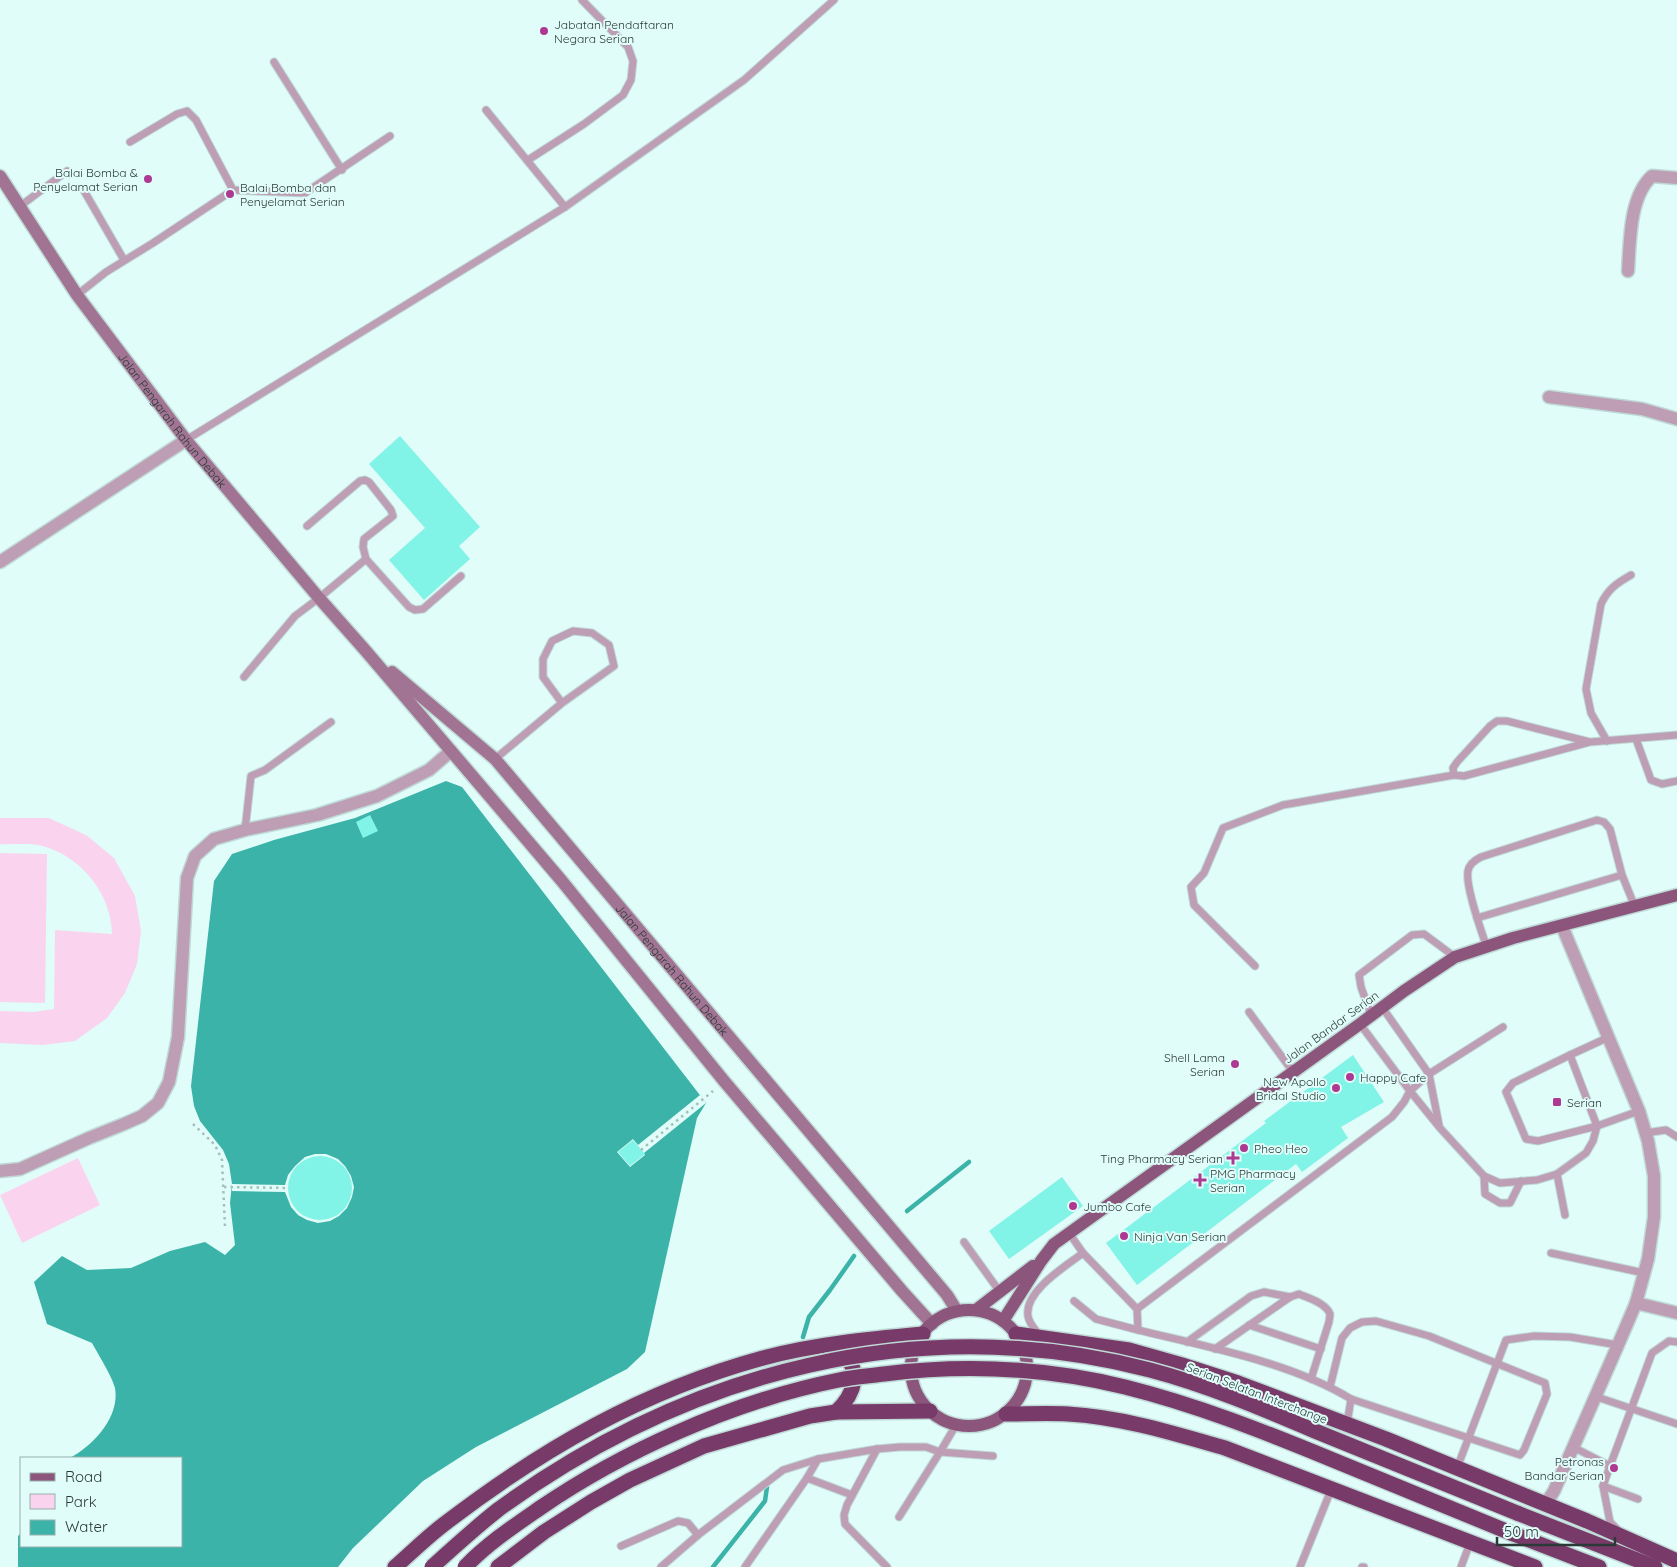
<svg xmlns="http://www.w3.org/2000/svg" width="1677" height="1567" font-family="Quicksand,sans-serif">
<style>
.green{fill:#fad4ee}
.water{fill:#3bb3a8}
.pier{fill:#e0fdf9}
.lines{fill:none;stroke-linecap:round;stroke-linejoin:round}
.stream{stroke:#3bb3a8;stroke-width:4.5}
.building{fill:#82f3e7}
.lane-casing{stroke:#bfdad6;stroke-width:9}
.street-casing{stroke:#bfdad6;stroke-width:15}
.secondary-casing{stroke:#bfdad6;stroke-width:15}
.primary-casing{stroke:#bfdad6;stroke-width:15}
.highway-casing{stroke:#bfdad6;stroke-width:18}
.path{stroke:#a6bfbc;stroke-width:2.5;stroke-dasharray:2.5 4;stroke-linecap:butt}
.lane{stroke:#be9eb4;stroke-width:7}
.street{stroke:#be9eb4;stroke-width:12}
.secondary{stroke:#a17493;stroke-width:12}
.primary{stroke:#8b557c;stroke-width:12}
.highway{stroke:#783a68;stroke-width:15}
.highway-bridge-casing{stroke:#bfdad6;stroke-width:18;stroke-linecap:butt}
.highway-bridge{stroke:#783a68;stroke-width:15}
.poi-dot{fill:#ad3993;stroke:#e0fdf9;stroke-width:2}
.labels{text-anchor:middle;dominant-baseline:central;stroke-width:4;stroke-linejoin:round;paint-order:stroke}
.poi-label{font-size:12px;fill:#2b3938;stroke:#e0fdf9;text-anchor:start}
.street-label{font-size:12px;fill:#2b3938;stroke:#e0fdf9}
</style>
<rect width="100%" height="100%" fill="#e0fdf9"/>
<g class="green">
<path d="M 0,818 L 49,818 L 86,835 L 114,858 L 135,896 L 141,931 L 137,964 L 125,993 L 107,1018 L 75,1041 L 43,1045 L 0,1043 L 0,1011 L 33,1012 L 54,1009 L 55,930 L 112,934 C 111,894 83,859 46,847 C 32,842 15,845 0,844 Z"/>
<polygon points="0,853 47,854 45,1003 0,1002"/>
<polygon points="78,1158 100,1205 22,1243 0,1195"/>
</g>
<path class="water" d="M 446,781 L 462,787 L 706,1103 L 697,1118 L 645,1352 L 627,1369 L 476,1447 L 423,1481 L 353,1548 L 338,1567 L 18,1567 L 18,1536 L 21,1533 L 21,1546 L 181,1546 L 181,1458 L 70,1458 C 94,1445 120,1417 115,1388 C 112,1376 98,1354 92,1343 L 47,1324 L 34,1282 L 62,1256 L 87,1270 L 131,1268 L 170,1251 L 205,1242 L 225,1255 L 235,1245 L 230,1203 L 232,1184 L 229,1164 L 223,1150 L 200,1121 L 194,1106 L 191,1086 L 214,881 L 232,854 L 274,840 L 355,818 Z"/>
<g class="pier">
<polygon points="700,1095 706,1103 644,1153 645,1155 630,1167 617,1152 633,1139 638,1145"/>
<polygon points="315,1154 326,1154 338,1159 345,1166 351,1176 354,1187 352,1197 347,1208 339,1216 330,1221 318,1223 307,1220 298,1215 291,1207 285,1192 232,1191 232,1184 285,1185 288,1175 295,1166 305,1157"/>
</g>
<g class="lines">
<g class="stream">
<polyline points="907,1211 969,1162"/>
<polyline points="803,1337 809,1317 830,1290 854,1256"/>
<polyline points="713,1567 765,1501 767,1487"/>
</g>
</g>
<g class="building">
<polygon points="400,436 480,527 459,546 470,559 424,600 389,560 425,528 369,464"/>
<polygon points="370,815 378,831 363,838 356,822"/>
<polygon points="1353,1055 1384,1102 1341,1127 1348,1138 1302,1172 1296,1164 1137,1285 1106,1243 1266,1123 1264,1121"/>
<polygon points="633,1140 645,1154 630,1166 618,1152"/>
<circle cx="320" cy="1188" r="32"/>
<polygon points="1062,1177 1083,1206 1009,1259 989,1231"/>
</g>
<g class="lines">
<defs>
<g id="lane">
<polyline points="274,62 342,170"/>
<polyline points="486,110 565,207"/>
<polyline points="130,142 177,114 187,111 196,120 233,190"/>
<polyline points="528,160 584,124 623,95 631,80 633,61 628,47 582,0"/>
<polyline points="83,189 124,260"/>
<polyline points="19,207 67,171"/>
<polyline points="77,295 106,272 153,243 233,190 305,193 390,136"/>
<polyline points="186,440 565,207 744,80 834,0"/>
<polyline points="307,526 360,481 365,480 369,482 391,510 393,516 364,539 363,547 366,559 409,607 415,610 423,609 461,576"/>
<polyline points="244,677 295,616 319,598 366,559"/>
<polyline points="1636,739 1651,780 1662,784 1677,781"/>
<path d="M 1607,741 L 1591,713 L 1586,689 L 1601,604 C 1608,589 1617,583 1631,575"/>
<polyline points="1590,742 1507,721 1497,721 1490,726 1457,762 1453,768 1454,775 1464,776 1590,742 1677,735"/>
<polyline points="495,759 562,703 614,666 609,645 592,633 573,631 552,641 543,659 543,677 562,703"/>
<polyline points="245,830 251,776 265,770 331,722"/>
<polyline points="1477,918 1622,875"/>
<path d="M 1486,945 C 1481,930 1465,886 1468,871 C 1469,864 1475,860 1481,857 L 1597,820 L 1604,822 L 1610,829 L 1622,875 L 1635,907"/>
<polyline points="1255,966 1194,905 1191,887 1204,873 1223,828 1283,805 1454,775"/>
<polyline points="1382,1007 1429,1074 1439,1125"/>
<polyline points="1249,1012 1293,1072"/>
<polyline points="1371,1015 1361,987 1359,975 1412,935 1424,934 1455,957"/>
<polyline points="1360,1024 1410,1091 1440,1128 1484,1176 1500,1183 1537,1180 1557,1174 1586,1153 1593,1141 1597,1126 1570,1055 1609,1037"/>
<polyline points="1570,1055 1513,1083 1506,1092 1526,1139 1538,1141 1597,1126 1639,1111"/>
<polyline points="1645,1133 1666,1130 1677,1137"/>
<polyline points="1557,1174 1565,1215"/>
<polyline points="1484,1176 1485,1194 1500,1203 1510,1203 1521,1181"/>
<path d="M 1069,1233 L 1083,1253 L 1137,1309 L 1138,1330 C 1207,1347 1290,1362 1351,1399 L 1520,1455 L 1524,1450 L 1547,1394 L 1545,1383 L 1429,1336 L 1376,1321 L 1362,1322 L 1350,1328 L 1342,1338 L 1330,1387"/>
<polyline points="964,1242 1000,1292"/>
<polyline points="1551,1253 1644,1273"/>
<polyline points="1074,1301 1096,1319 1138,1330"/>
<polyline points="1137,1309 1392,1117 1404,1102 1410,1091 1429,1074 1503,1027"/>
<polyline points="1249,1325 1321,1349"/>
<path d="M 1040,1336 C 1036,1330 1029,1324 1028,1316 C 1024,1291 1066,1266 1083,1253"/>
<polyline points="1187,1342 1251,1296 1264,1292 1290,1297"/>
<path d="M 1215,1349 L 1290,1297 L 1299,1294 C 1308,1298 1326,1303 1330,1314 C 1330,1317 1329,1320 1329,1322 L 1311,1379"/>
<polyline points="1597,1397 1677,1424"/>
<polyline points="1347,1424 1351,1399"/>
<polyline points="1573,1447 1610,1466 1603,1486 1610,1522 1617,1529"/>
<polyline points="877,1449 847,1505 844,1515 845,1524 887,1567"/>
<polyline points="1610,1466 1652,1353 1669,1341 1677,1342"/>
<polyline points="1457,1468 1506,1340 1534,1336 1570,1337 1618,1345"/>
<polyline points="807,1478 852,1495"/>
<polyline points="1603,1486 1638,1499"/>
<polyline points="899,1517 940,1452 993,1456"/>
<polyline points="621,1546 678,1521 688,1523 698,1535"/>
<polyline points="661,1567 698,1535 783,1470 818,1459 877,1449 900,1447 926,1447 940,1452 956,1425"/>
<polyline points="745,1567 807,1478 818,1459"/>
<polyline points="1300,1567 1331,1490"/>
<polyline points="1362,1567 1364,1567"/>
<polyline points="1461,1567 1470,1543"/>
</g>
<g id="street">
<path d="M 1628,271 C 1630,242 1629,197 1652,176 L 1677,178"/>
<polyline points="1549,397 1642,409 1677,419"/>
<polyline points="0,562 186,440"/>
<polyline points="0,1171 20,1169 89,1138 124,1124 142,1116 158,1103 169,1082 178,1037 187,878 195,856 214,839 245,830 317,815 377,796 429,770 451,751"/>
<polyline points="1636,1303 1677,1313"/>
<polyline points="1545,1505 1554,1491 1618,1345 1636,1303 1648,1259 1654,1217 1654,1176 1648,1141 1639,1111 1562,926"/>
</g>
<g id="secondary">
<path id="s1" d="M 0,176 L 77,295 L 186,440 L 319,598 L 365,650 L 561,880 L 724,1081 L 902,1291 L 932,1324"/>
<path id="s2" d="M 392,672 L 495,759 L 947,1295 L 957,1311"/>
</g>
<g id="primary">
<polyline points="976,1310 1033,1266"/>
<circle cx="969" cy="1368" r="58"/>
<polyline points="1003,1321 1041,1261 1054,1244 1360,1024 1404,991 1455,957 1513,938 1677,895"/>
</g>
<g id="highway">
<polyline points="1016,1334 1129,1350 1182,1365 1238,1383 1386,1439 1587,1521 1677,1561"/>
<path d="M 836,1412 C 854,1395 865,1367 838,1352"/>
<path d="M 1006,1414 C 1026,1414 1047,1413 1068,1414 C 1121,1417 1173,1433 1225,1448 L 1535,1567"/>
<polyline points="1517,1513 1655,1567"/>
<polyline points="1511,1533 1599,1567"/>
<path d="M 395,1567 C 411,1553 426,1538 443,1525 C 542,1449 642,1391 763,1358 C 815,1344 869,1339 923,1334"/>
<polyline points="498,1567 544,1532 591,1502 630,1480 704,1446 810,1416 836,1412 930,1411"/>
</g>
</defs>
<use href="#lane" class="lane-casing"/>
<use href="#street" class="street-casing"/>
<use href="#secondary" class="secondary-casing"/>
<use href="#primary" class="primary-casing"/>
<use href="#highway" class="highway-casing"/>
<g class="path">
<polyline points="193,1124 215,1145 222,1160 225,1227"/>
<polyline points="641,1150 713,1091"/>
<polyline points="224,1187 287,1188"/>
</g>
<use href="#lane" class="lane"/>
<use href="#street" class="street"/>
<use href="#secondary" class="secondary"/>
<use href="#primary" class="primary"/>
<use href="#highway" class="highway"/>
<defs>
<g id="highway-bridge">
<path d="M 432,1567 C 454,1547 476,1527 499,1509 C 689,1371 919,1310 1150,1370 C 1207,1385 1261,1408 1315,1431 C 1382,1458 1450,1486 1517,1513"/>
<path d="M 465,1567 C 487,1544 514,1526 540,1508 C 584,1478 630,1453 678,1432 C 730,1409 784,1391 839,1380 C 854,1377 869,1376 884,1374 C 964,1364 1047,1368 1125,1387 C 1197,1405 1265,1432 1333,1460 C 1392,1484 1452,1509 1511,1533"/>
</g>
</defs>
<use href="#highway-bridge" class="highway-bridge-casing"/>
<use href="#highway-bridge" class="highway-bridge"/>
</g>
<g class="poi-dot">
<circle cx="544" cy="31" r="5"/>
<circle cx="148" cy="179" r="5"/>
<circle cx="230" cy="194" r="5"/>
<circle cx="1235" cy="1064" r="5"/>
<circle cx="1350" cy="1077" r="5"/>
<circle cx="1336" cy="1088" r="5"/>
<rect x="1552" y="1097" width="10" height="10" rx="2.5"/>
<circle cx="1244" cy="1148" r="5"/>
<path d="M1230.5 1150.5h5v5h5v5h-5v5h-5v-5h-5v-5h5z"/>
<path d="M1197.5 1172.5h5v5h5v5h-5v5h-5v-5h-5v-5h5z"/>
<circle cx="1073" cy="1206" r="5"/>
<circle cx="1124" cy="1236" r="5"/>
<circle cx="1614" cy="1468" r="5"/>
</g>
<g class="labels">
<g class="poi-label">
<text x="554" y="24">Jabatan Pendaftaran<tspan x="554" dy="14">Negara Serian</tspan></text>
<text x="138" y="172" text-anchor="end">Balai Bomba &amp;<tspan x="138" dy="14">Penyelamat Serian</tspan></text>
<text x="240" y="187">Balai Bomba dan<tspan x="240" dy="14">Penyelamat Serian</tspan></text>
<text x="1225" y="1057" text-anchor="end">Shell Lama<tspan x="1225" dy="14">Serian</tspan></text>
<text x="1360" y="1077">Happy Cafe</text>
<text x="1326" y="1081" text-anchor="end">New Apollo<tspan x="1326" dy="14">Bridal Studio</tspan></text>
<text x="1567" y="1102">Serian</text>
<text x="1254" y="1148">Pheo Heo</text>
<text x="1223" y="1158" text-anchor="end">Ting Pharmacy Serian</text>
<text x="1210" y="1173">PMG Pharmacy<tspan x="1210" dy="14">Serian</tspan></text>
<text x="1083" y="1206">Jumbo Cafe</text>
<text x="1134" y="1236">Ninja Van Serian</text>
<text x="1604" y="1461" text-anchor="end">Petronas<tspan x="1604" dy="14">Bandar Serian</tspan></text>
</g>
<g class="street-label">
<text stroke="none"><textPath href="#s1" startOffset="299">Jalan Pengarah Rahun Debak</textPath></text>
<text stroke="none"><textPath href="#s2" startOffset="410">Jalan Pengarah Rahun Debak</textPath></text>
<text transform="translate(1331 1027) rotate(-36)">Jalan Bandar Serian</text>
<text transform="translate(1257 1393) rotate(21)">Serian Selatan Interchange</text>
</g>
</g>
<rect x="20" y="1457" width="162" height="90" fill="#e0fdf9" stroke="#98afac"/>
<rect x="30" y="1473" width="25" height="8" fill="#8b557c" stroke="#98afac"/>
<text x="65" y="1482" font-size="15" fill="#2b3938">Road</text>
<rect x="30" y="1494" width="25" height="15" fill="#fad4ee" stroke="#98afac"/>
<text x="65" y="1507" font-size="15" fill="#2b3938">Park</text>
<rect x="30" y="1520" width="25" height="15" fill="#3bb3a8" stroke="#98afac"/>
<text x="65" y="1532" font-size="15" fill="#2b3938">Water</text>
<path d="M1497 1537v8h118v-8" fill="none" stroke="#2b3938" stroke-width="2.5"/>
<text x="1504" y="1537" font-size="15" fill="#2b3938" stroke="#e0fdf9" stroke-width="4" paint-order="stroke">50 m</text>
</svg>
